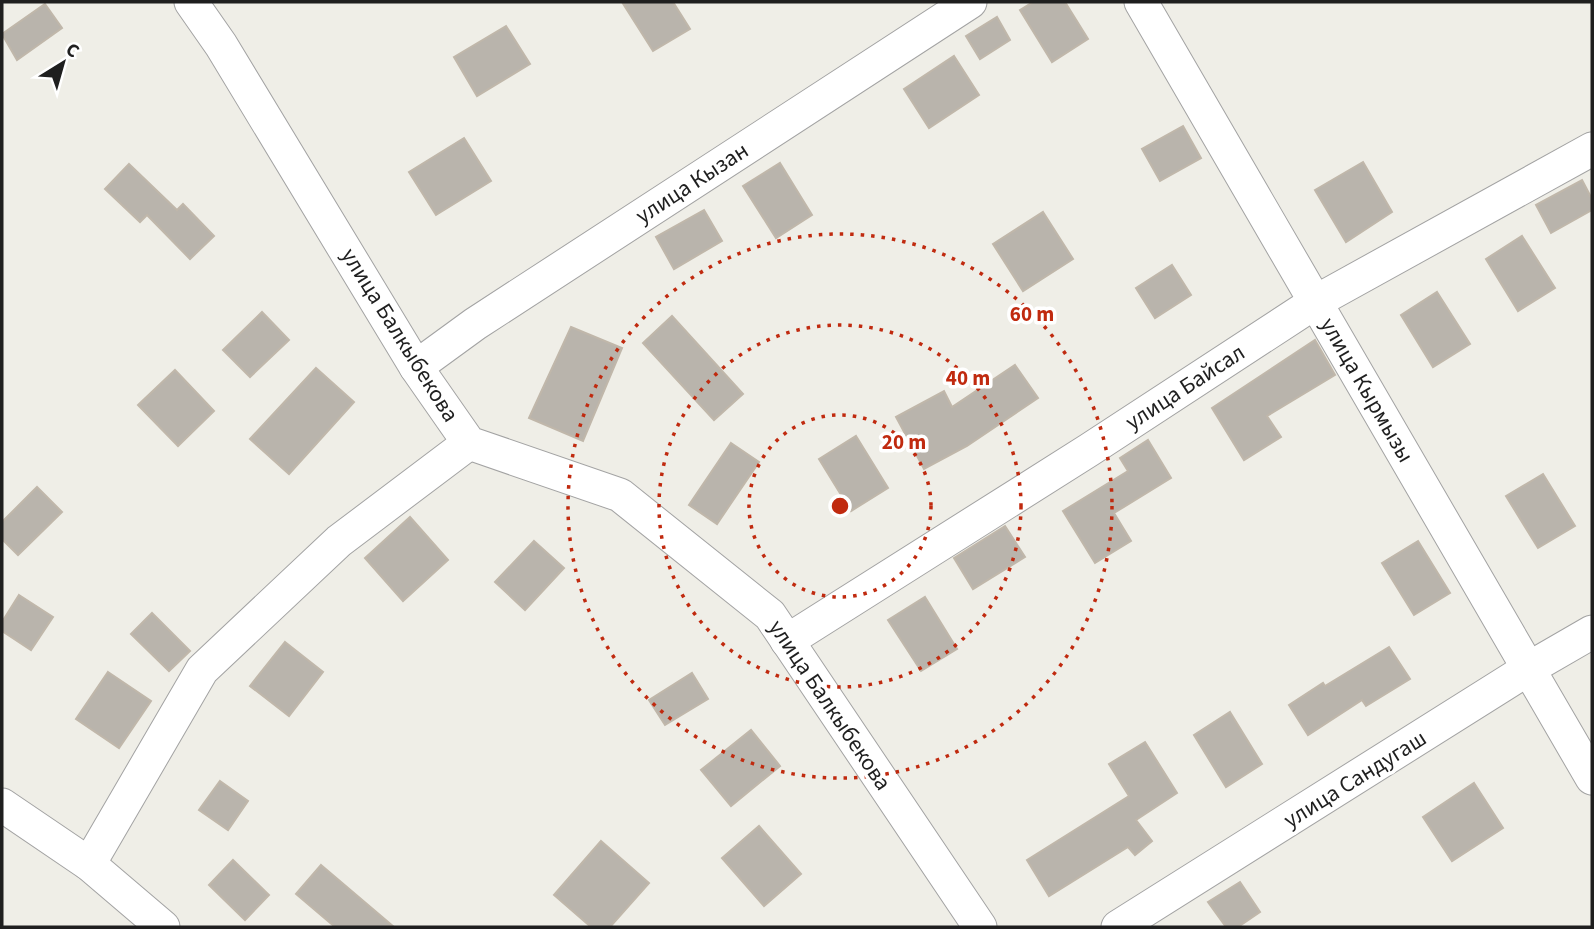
<svg xmlns="http://www.w3.org/2000/svg" width="1594" height="929" font-family="'Source Sans 3',sans-serif">
<style>
.building{fill:#b9b4ac;stroke:#c0b7aa;stroke-width:2}
.lines{fill:none;stroke-linecap:round;stroke-linejoin:round}
.street-casing{stroke:#a3a3a3;stroke-width:35}
.street{stroke:#fff;stroke-width:33}
.ring{fill:none;stroke:#c02a0f;stroke-width:3.5;stroke-dasharray:3.5 7}
.labels{text-anchor:middle;dominant-baseline:central;stroke-width:7;stroke-linejoin:round;paint-order:stroke}
.street-label{font-size:23px;fill:#1f1f1f;stroke:#fff}
.centre{fill:#c02a0f;stroke:#fff;stroke-width:3.5}
.ring-label{font-size:21px;text-anchor:middle;font-weight:bold;fill:#c02a0f;stroke:#fff;stroke-width:7;stroke-linejoin:round;paint-order:stroke}
</style>
<rect width="100%" height="100%" fill="#efeee7"/>
<g class="building">
<polygon points="622,2 673,2 690,29 653,51"/>
<polygon points="1033,2 1065,2 1088,39 1052,62 1020,10"/>
<polygon points="45,4 62,28 17,60 2,34"/>
<polygon points="997,17 1010,40 980,59 966,36"/>
<polygon points="506,26 530,64 477,96 454,57"/>
<polygon points="954,56 979,95 929,128 904,89"/>
<polygon points="1183,126 1201,158 1160,181 1142,149"/>
<polygon points="464,138 491,181 436,215 409,172"/>
<polygon points="1363,162 1392,212 1346,242 1315,190"/>
<polygon points="780,163 812,215 776,238 743,186"/>
<polygon points="129,164 177,210 183,204 214,236 190,259 147,215 140,222 105,189"/>
<polygon points="1582,180 1592,199 1592,210 1551,233 1536,205"/>
<polygon points="704,210 722,241 674,269 656,237"/>
<polygon points="1043,212 1073,259 1023,291 993,244"/>
<polygon points="1522,236 1555,288 1518,311 1486,259"/>
<polygon points="1172,265 1191,295 1155,318 1136,288"/>
<polygon points="1437,292 1470,344 1433,367 1401,315"/>
<polygon points="262,312 289,340 250,377 223,350"/>
<polygon points="672,316 743,394 714,420 643,343"/>
<polygon points="571,327 622,348 583,441 529,418"/>
<polygon points="1315,340 1335,375 1267,416 1281,437 1244,460 1212,408"/>
<polygon points="1015,365 1038,398 967,446 924,469 896,417 944,391 952,407"/>
<polygon points="316,368 354,402 289,474 250,439"/>
<polygon points="175,370 214,411 178,446 138,405"/>
<polygon points="856,436 888,488 851,511 819,459"/>
<polygon points="1148,440 1171,478 1114,513 1131,541 1095,563 1063,511 1128,471 1120,458"/>
<polygon points="731,443 759,462 717,524 689,505"/>
<polygon points="1543,474 1575,526 1538,548 1506,496"/>
<polygon points="37,487 62,512 18,555 2,539 2,522"/>
<polygon points="410,517 448,560 403,601 365,558"/>
<polygon points="1005,526 1025,557 973,589 954,558"/>
<polygon points="534,541 564,568 525,610 495,582"/>
<polygon points="1418,541 1450,593 1414,615 1382,563"/>
<polygon points="19,595 53,617 31,650 2,631 2,622"/>
<polygon points="925,597 957,649 921,671 888,620"/>
<polygon points="152,613 190,651 169,671 131,634"/>
<polygon points="285,642 323,672 289,716 250,686"/>
<polygon points="1389,647 1410,679 1366,706 1362,700 1308,735 1289,705 1323,683 1325,686"/>
<polygon points="108,672 151,701 119,748 76,719"/>
<polygon points="692,673 708,699 665,725 649,700"/>
<polygon points="1230,712 1262,764 1226,787 1194,735"/>
<polygon points="751,730 780,766 731,806 701,770"/>
<polygon points="1145,742 1177,793 1136,820 1152,841 1135,855 1128,847 1049,896 1027,860 1129,796 1109,764"/>
<polygon points="220,781 248,801 228,830 199,810"/>
<polygon points="1474,783 1503,828 1452,861 1423,817"/>
<polygon points="759,826 801,874 764,906 722,858"/>
<polygon points="601,841 649,883 610,927 591,927 554,895"/>
<polygon points="233,860 269,895 245,920 209,885"/>
<polygon points="321,865 394,927 335,927 296,894"/>
<polygon points="1240,882 1260,912 1238,927 1226,927 1208,902"/>
</g>
<g class="lines">
<defs>
<g id="street">
<polyline points="191,2 221,45 416,367 469,443 620,495 770,615 980,927"/>
<polyline points="1141,2 1592,778"/>
<polyline points="416,367 475,324 970,2"/>
<polyline points="787,641 1089,450 1317,301 1592,149"/>
<polyline points="2,805 89,864 163,927"/>
<polyline points="89,864 202,670 339,541 469,443"/>
<polyline points="1118,927 1528,669 1592,632"/>
</g>
</defs>
<use href="#street" class="street-casing"/>
<use href="#street" class="street"/>
</g>
<g class="ring">
<circle cx="840" cy="506" r="91"/>
<circle cx="840" cy="506" r="181"/>
<circle cx="840" cy="506" r="272"/>
</g>
<g class="labels">
<g class="street-label">
<text transform="translate(692 183) rotate(-33)">улица Кызан</text>
<text transform="translate(400 335) rotate(58)">улица Балкыбекова</text>
<text transform="translate(1185 387) rotate(-33)">улица Байсал</text>
<text transform="translate(1367 390) rotate(60)">улица Кырмызы</text>
<text transform="translate(830 705) rotate(56)">улица Балкыбекова</text>
<text transform="translate(1355 779) rotate(-32)">улица Сандугаш</text>
</g>
</g>
<circle cx="840" cy="506" r="10" class="centre"/>
<g class="ring-label">
<text x="1032" y="321">60 m</text>
<text x="968" y="385">40 m</text>
<text x="904" y="449">20 m</text>
</g>
<rect width="1594" height="929" fill="none" stroke="#1f1f1f" stroke-width="7"/>
<g transform="translate(63 63) rotate(37)" stroke="#ffffff" stroke-width="5" paint-order="stroke">
<path d="M0-5L12 26L0 18L-12 26Z" fill="#1f1f1f"/>
<text y="-10" font-size="19" font-weight="bold" text-anchor="middle" fill="#1f1f1f">С</text>
</g>
</svg>
